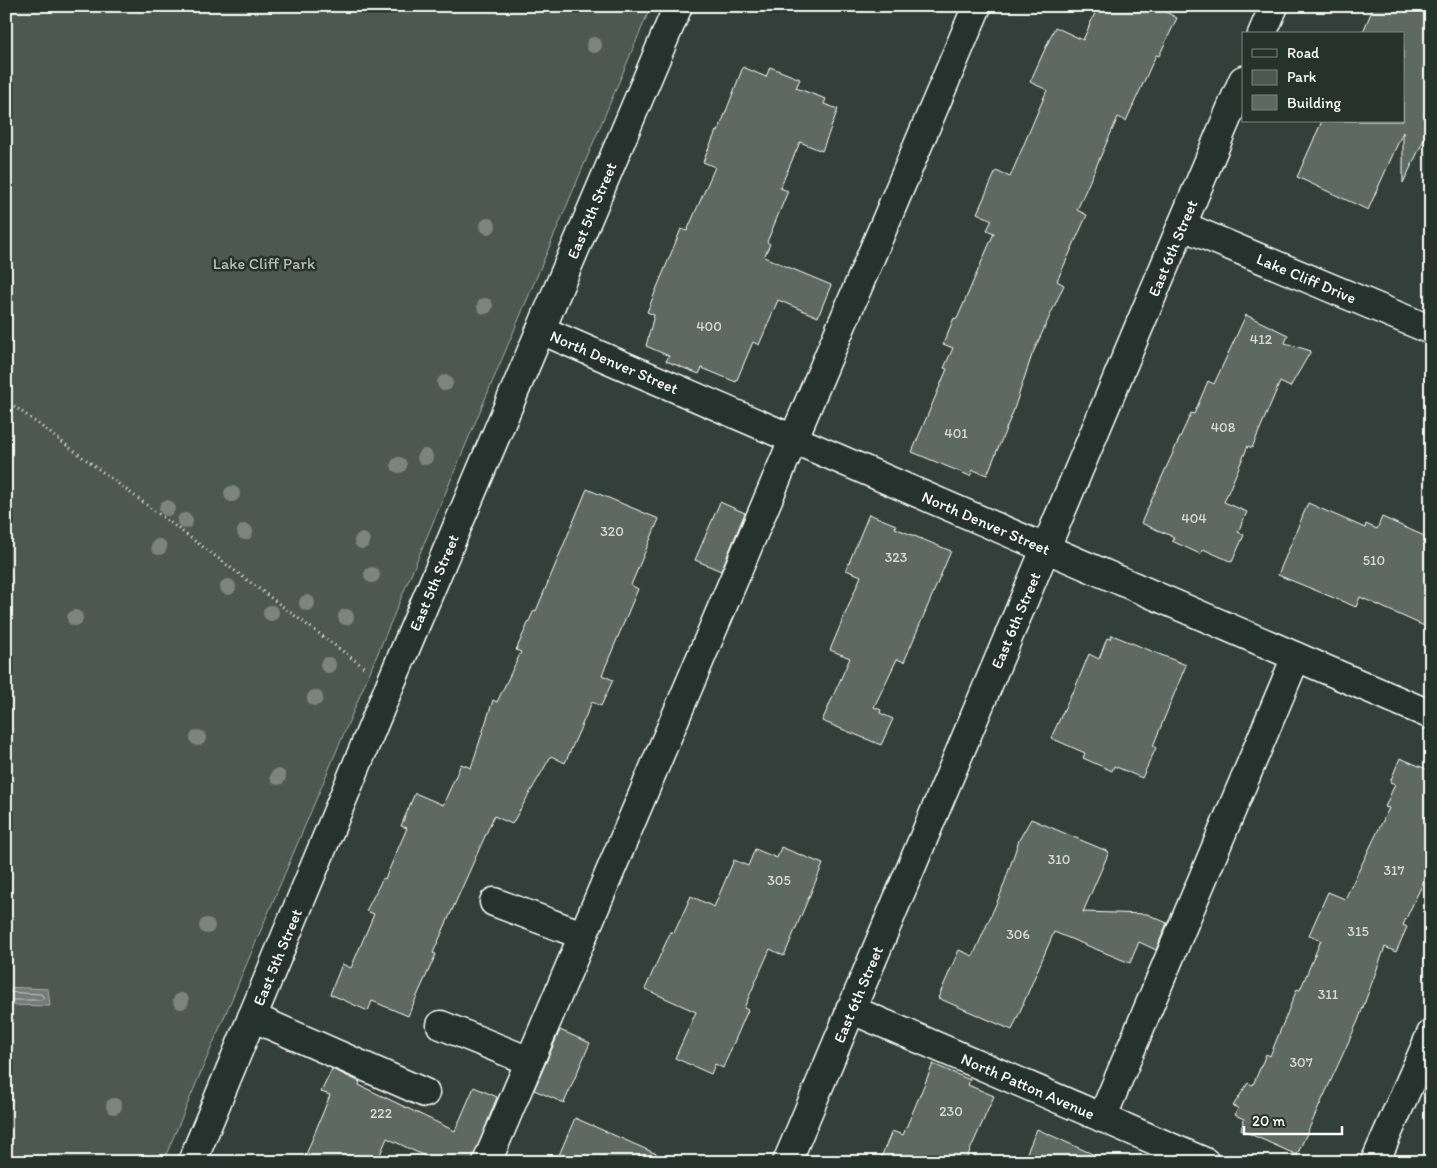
<svg xmlns="http://www.w3.org/2000/svg" width="1437" height="1168" font-family="Itim,sans-serif">
<style>
.green{fill:#4d5853;stroke:#a6aca9}
.water{fill:#737b78;stroke:#abb0ae}
.lines{fill:none;stroke-linecap:round;stroke-linejoin:round}
.shore{stroke:#c7cac9;stroke-width:1}
.building{fill:#5f6964;stroke:#fff}
.minor-casing{stroke:#fff;stroke-width:31}
.path{stroke:#fff;stroke-width:3;stroke-dasharray:1 4;stroke-linecap:butt}
.minor{stroke:#26332d;stroke-width:28}
.tree{fill:#7c8480}
.labels{text-anchor:middle;dominant-baseline:central;stroke-width:5;stroke-linejoin:round;paint-order:stroke}
.number-label{font-size:14px;fill:#d7dad8}
.street-label{font-size:16px;fill:#fff;stroke:#26332d}
.park-label{font-size:16px;fill:#b8bcba;stroke:#26332d}
</style>
<rect width="100%" height="100%" fill="#333f3a"/>
<filter id="ink" filterUnits="userSpaceOnUse"><feTurbulence type="fractalNoise" baseFrequency=".02" numOctaves="2"/><feDisplacementMap in="SourceGraphic" scale="10" xChannelSelector="R" yChannelSelector="G"/><feConvolveMatrix kernelMatrix="1 2 1 2 8 2 1 2 1" color-interpolation-filters="sRGB"/></filter>
<g filter="url(#ink)">
<polygon class="green" points="6,6 651,6 163,1162 6,1162"/>
<polygon class="water" points="6,987 48,989 50,1006 6,1005"/>
<g class="lines">
<polyline class="shore" points="6,992 41,994 44,998 41,1000 6,1000"/>
</g>
<g class="building">
<polygon points="1098,6 1155,6 1177,18 1159,56 1156,55 1126,121 1118,117 1077,210 1087,215 1057,281 1064,285 1032,355 1013,412 987,475 973,470 970,476 912,452 947,369 944,368 953,348 943,344 954,318 957,319 994,233 987,230 992,220 977,213 996,171 1010,177 1047,90 1030,82 1055,27 1083,40"/>
<polygon points="1374,6 1431,6 1431,125 1403,183 1403,132 1368,210 1297,177 1322,121 1403,121 1403,34 1362,34"/>
<polygon points="743,67 766,77 770,67 800,79 796,88 826,99 824,104 838,109 822,151 800,142 780,188 788,191 767,242 770,244 764,257 831,285 818,317 778,300 759,345 753,342 736,382 702,368 699,374 666,361 669,356 646,346 654,315 647,312 681,229 687,231 715,167 703,162 716,131 718,132"/>
<polygon points="1246,315 1288,335 1285,343 1311,351 1290,387 1280,382 1252,448 1248,446 1224,502 1247,512 1238,532 1244,535 1232,562 1203,549 1200,554 1172,541 1174,537 1141,523 1191,413 1194,414 1208,381 1214,384"/>
<polygon points="587,489 659,519 631,585 638,589 602,675 613,680 601,706 592,702 565,763 551,756 512,824 494,816 433,953 436,954 408,1016 372,1001 368,1011 330,994 342,964 351,968 374,914 366,911 383,878 385,879 407,828 401,826 415,793 443,805 461,764 471,768 493,700 497,702 521,652 516,650 534,610 536,611"/>
<polygon points="720,502 745,513 721,571 695,560"/>
<polygon points="1308,503 1365,528 1366,524 1377,529 1382,517 1431,539 1431,629 1360,597 1356,607 1278,575"/>
<polygon points="869,514 896,525 895,528 951,551 904,662 897,659 874,707 881,710 880,713 893,719 881,745 822,721 850,658 830,650 861,576 846,570"/>
<polygon points="1112,635 1186,665 1153,746 1156,748 1142,778 1114,766 1112,771 1083,758 1085,753 1051,738 1072,692 1073,693 1089,654 1099,659 1107,638 1110,639"/>
<polygon points="1400,758 1431,771 1431,866 1403,925 1407,927 1396,952 1385,947 1358,1021 1297,1155 1241,1130 1244,1119 1235,1115 1238,1108 1233,1106 1248,1083 1253,1085 1266,1054 1270,1056 1297,989 1300,990 1321,940 1309,935 1328,892 1345,899 1389,808 1385,807 1395,784 1390,782"/>
<polygon points="1031,819 1109,852 1083,912 1147,914 1167,923 1156,950 1139,942 1130,963 1054,932 1012,1030 938,998 959,950 973,956 1001,893 1019,840"/>
<polygon points="781,847 823,864 784,956 770,949 744,1008 748,1010 723,1068 715,1064 711,1074 675,1058 696,1012 645,989 671,931 674,933 691,896 714,907 734,860 748,866 755,849 777,858"/>
<polygon points="560,1030 590,1043 564,1103 534,1090"/>
<polygon points="933,1064 970,1080 968,1085 994,1096 965,1162 879,1162 892,1131 903,1135"/>
<polygon points="332,1069 360,1082 359,1085 455,1131 474,1087 497,1097 472,1162 437,1162 387,1138 377,1162 303,1162 330,1095 321,1092"/>
<polygon points="575,1118 675,1162 556,1162"/>
<polygon points="1037,1129 1110,1162 1023,1162"/>
</g>
<g class="lines">
<defs>
<g id="minor">
<polyline points="1262,34 1274,6"/>
<path id="s1" d="M 1183,226 L 1431,330"/>
<path id="s2" d="M 541,330 L 1431,715"/>
<polyline points="494,902 582,935"/>
<path id="s3" d="M 850,1009 L 1205,1162"/>
<polyline points="252,1017 425,1093"/>
<polyline points="441,1025 529,1061"/>
<polyline points="1102,1118 1296,657"/>
<path id="s4" d="M 192,1162 L 390,685 L 678,6"/>
<polyline points="487,1162 977,6"/>
<path id="s5" d="M 787,1162 L 1243,80"/>
<polyline points="1375,1162 1431,1034"/>
</g>
</defs>
<use href="#minor" class="minor-casing"/>
<polyline class="path" points="6,400 365,668"/>
<use href="#minor" class="minor"/>
</g>
<g class="tree">
<circle cx="594" cy="45" r="8"/>
<circle cx="488" cy="226" r="8"/>
<circle cx="485" cy="306" r="8"/>
<circle cx="445" cy="383" r="8"/>
<circle cx="425" cy="457" r="8"/>
<circle cx="399" cy="465" r="8"/>
<circle cx="232" cy="494" r="8"/>
<circle cx="167" cy="508" r="8"/>
<circle cx="185" cy="521" r="8"/>
<circle cx="245" cy="532" r="8"/>
<circle cx="362" cy="541" r="8"/>
<circle cx="159" cy="547" r="8"/>
<circle cx="372" cy="575" r="8"/>
<circle cx="228" cy="587" r="8"/>
<circle cx="307" cy="603" r="8"/>
<circle cx="271" cy="613" r="8"/>
<circle cx="346" cy="617" r="8"/>
<circle cx="75" cy="618" r="8"/>
<circle cx="328" cy="665" r="8"/>
<circle cx="315" cy="698" r="8"/>
<circle cx="198" cy="738" r="8"/>
<circle cx="278" cy="777" r="8"/>
<circle cx="207" cy="926" r="8"/>
<circle cx="181" cy="1001" r="8"/>
<circle cx="114" cy="1106" r="8"/>
</g>
</g>
<g class="labels">
<g class="number-label">
<text x="709" y="326">400</text>
<text x="1261" y="339">412</text>
<text x="1223" y="427">408</text>
<text x="956" y="433">401</text>
<text x="1194" y="518">404</text>
<text x="612" y="531">320</text>
<text x="896" y="557">323</text>
<text x="1374" y="560">510</text>
<text x="1059" y="859">310</text>
<text x="1394" y="870">317</text>
<text x="779" y="880">305</text>
<text x="1358" y="931">315</text>
<text x="1018" y="934">306</text>
<text x="1328" y="994">311</text>
<text x="1301" y="1062">307</text>
<text x="951" y="1111">230</text>
<text x="381" y="1113">222</text>
</g>
<g class="street-label">
<text stroke="none"><textPath href="#s4" startOffset="1032">East 5th Street</textPath></text>
<text stroke="none"><textPath href="#s5" startOffset="992">East 6th Street</textPath></text>
<text stroke="none"><textPath href="#s1" startOffset="134">Lake Cliff Drive</textPath></text>
<text stroke="none"><textPath href="#s2" startOffset="80">North Denver Street</textPath></text>
<text stroke="none"><textPath href="#s2" startOffset="485">North Denver Street</textPath></text>
<text stroke="none"><textPath href="#s4" startOffset="628">East 5th Street</textPath></text>
<text stroke="none"><textPath href="#s5" startOffset="588">East 6th Street</textPath></text>
<text stroke="none"><textPath href="#s4" startOffset="222">East 5th Street</textPath></text>
<text stroke="none"><textPath href="#s5" startOffset="182">East 6th Street</textPath></text>
<text stroke="none"><textPath href="#s3" startOffset="194">North Patton Avenue</textPath></text>
</g>
<g class="park-label">
<text x="264" y="263">Lake Cliff Park</text>
</g>
</g>
<rect width="1437" height="1168" fill="none" stroke="#26332d" stroke-width="25"/>
<rect x="12" y="12" width="1412" height="1143" fill="none" stroke="#fff" stroke-width="2" filter="url(#ink)"/>
<rect x="1242" y="32" width="162" height="90" fill="#26332d" stroke="#7d8581"/>
<rect x="1252" y="49" width="25" height="8" fill="#26332d" stroke="#7d8581"/>
<text x="1287" y="58" font-size="15" fill="#ffffff">Road</text>
<rect x="1252" y="70" width="25" height="15" fill="#4d5853" stroke="#7d8581"/>
<text x="1287" y="82" font-size="15" fill="#ffffff">Park</text>
<rect x="1252" y="95" width="25" height="15" fill="#5f6964" stroke="#7d8581"/>
<text x="1287" y="108" font-size="15" fill="#ffffff">Building</text>
<path d="M1244 1126v8h98v-8" fill="none" stroke="#ffffff" stroke-width="2.5"/>
<text x="1252" y="1126" font-size="15" fill="#ffffff" stroke="#26332d" stroke-width="4" paint-order="stroke">20 m</text>
</svg>
